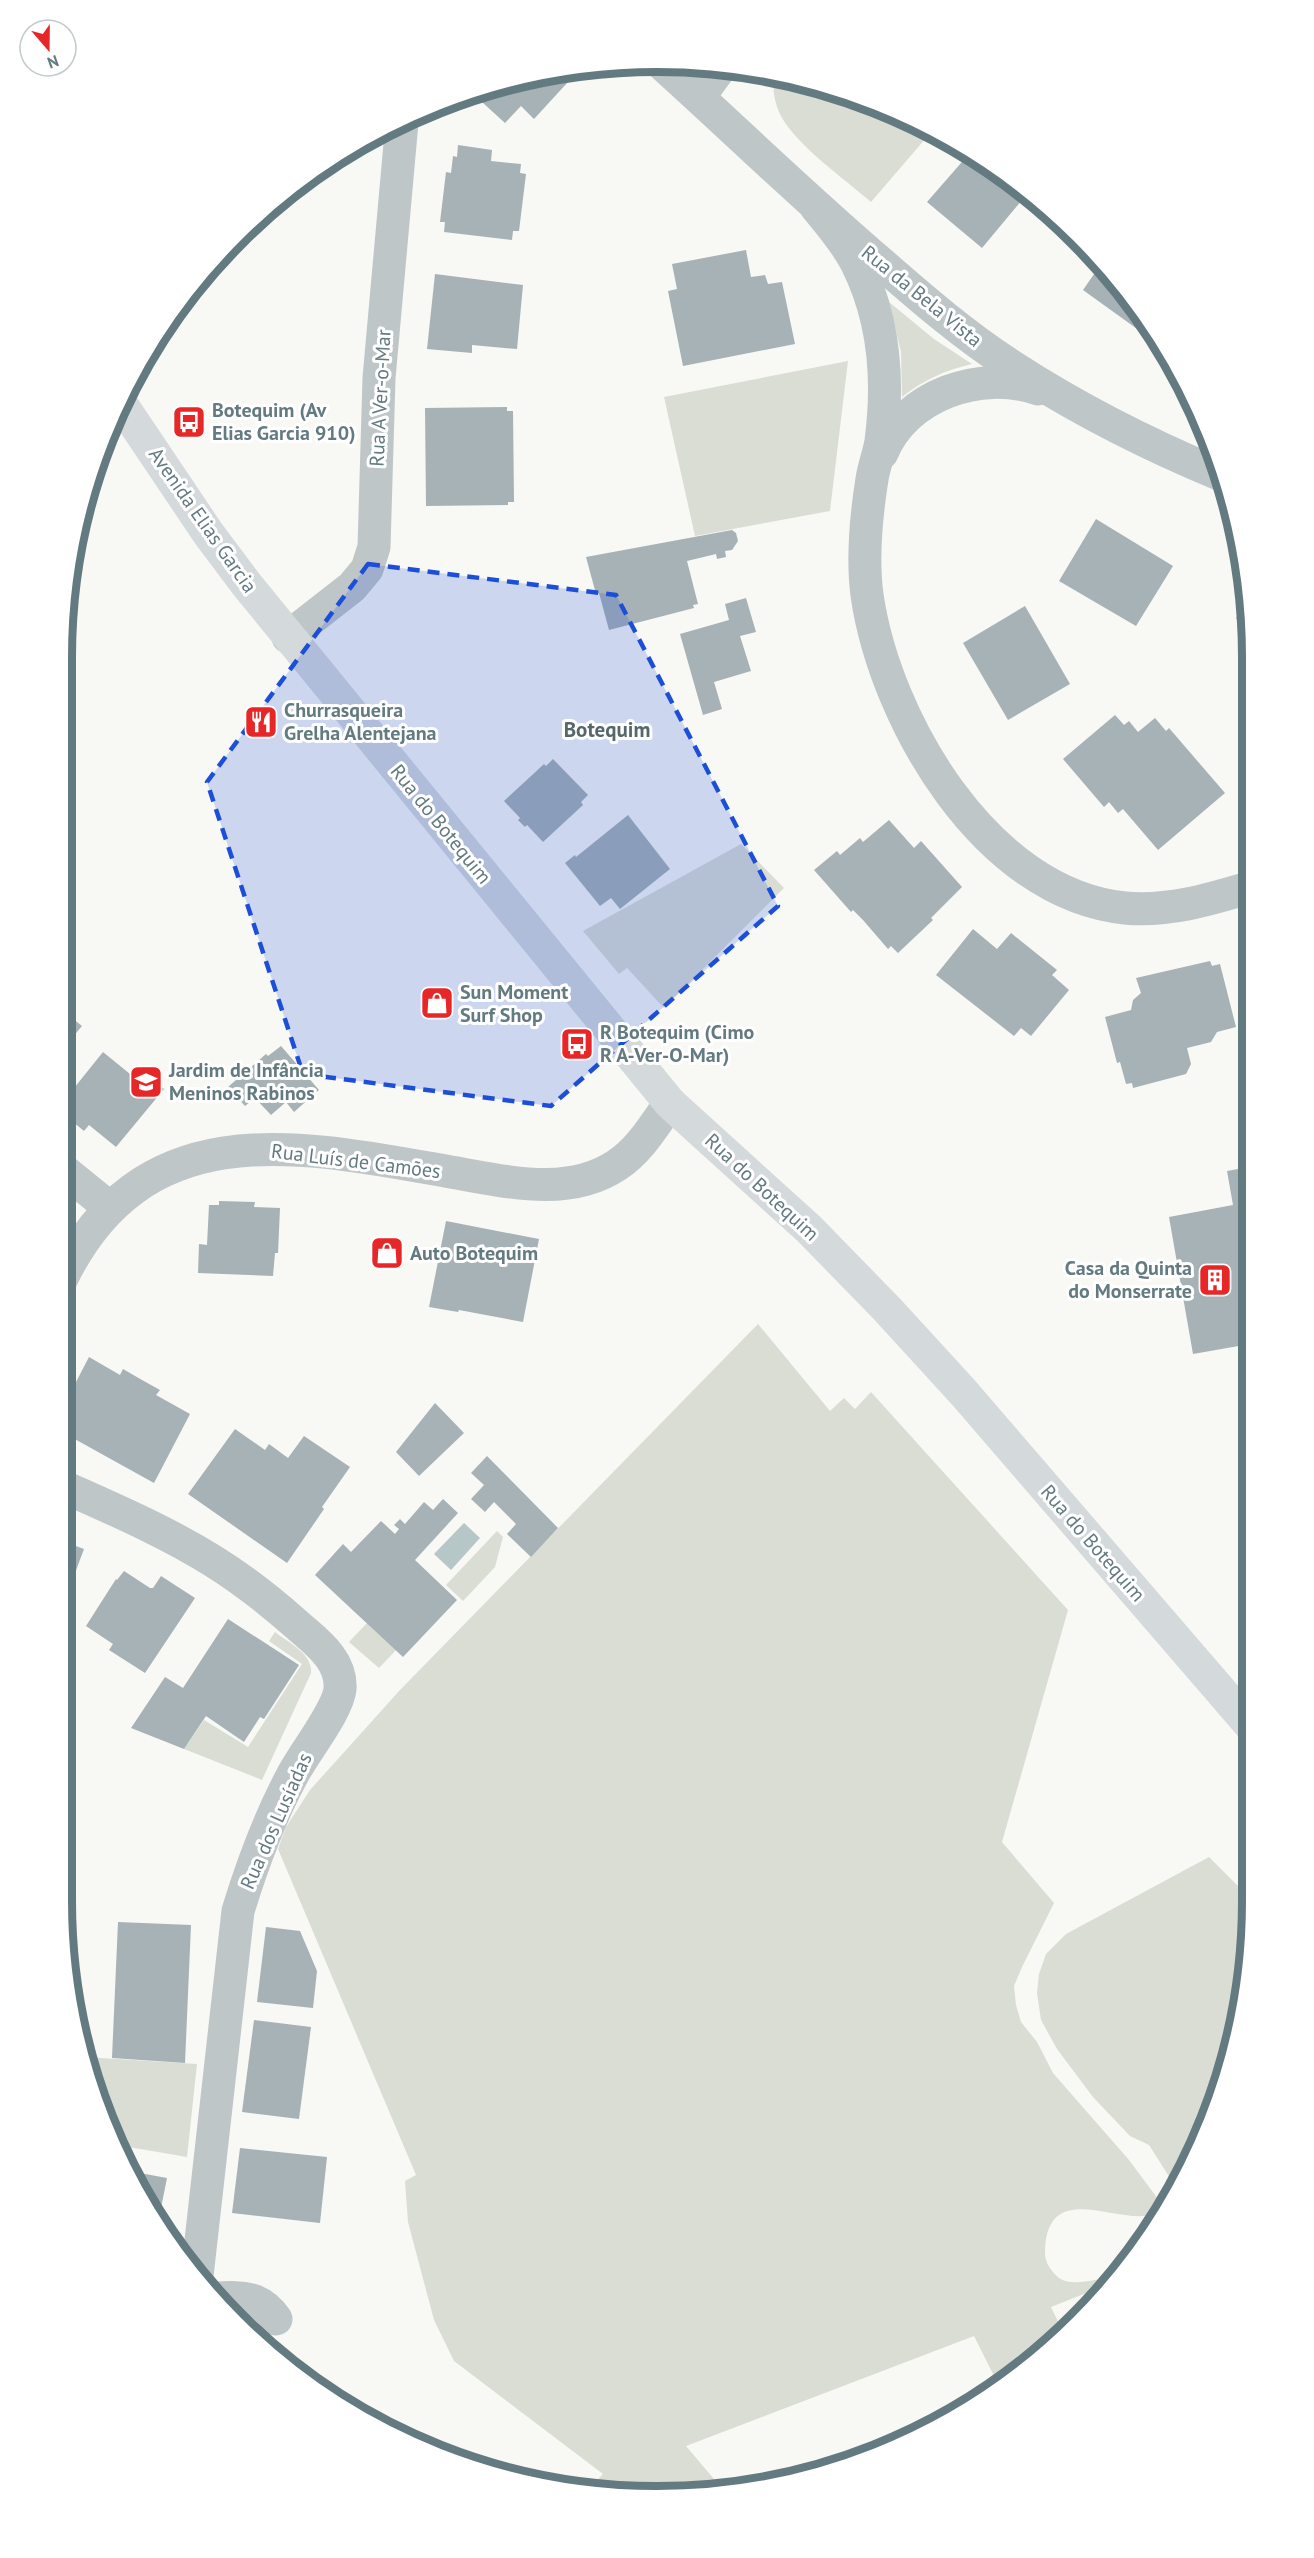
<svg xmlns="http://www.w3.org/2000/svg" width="1314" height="2558" font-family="'PT Sans',sans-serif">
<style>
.green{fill:#daddd4}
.water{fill:#b5c7c7}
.building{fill:#a6b2b5}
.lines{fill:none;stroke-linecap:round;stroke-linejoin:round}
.street{stroke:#bfc6c8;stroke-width:33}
.primary{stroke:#d4d9dc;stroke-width:33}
.marked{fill:#1d4ed8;fill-opacity:0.2;stroke:#1d4ed8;stroke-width:4.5;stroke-dasharray:12 8;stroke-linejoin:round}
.labels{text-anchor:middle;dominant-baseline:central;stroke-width:6;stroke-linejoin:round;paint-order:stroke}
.street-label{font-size:20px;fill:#637a81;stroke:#fff}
.poi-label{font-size:20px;font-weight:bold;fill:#637a81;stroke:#fff;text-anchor:start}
.neighbourhood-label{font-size:21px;font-weight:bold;fill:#55676c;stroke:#fff}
.rim{fill:none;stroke:#637a81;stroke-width:8}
</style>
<rect width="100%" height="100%" fill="#f8f8f5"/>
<g class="green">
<path d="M 773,76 L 811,82 L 920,123 L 932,131 L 871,202 C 846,180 796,145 781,116 C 774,103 773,89 773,76 Z"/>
<path d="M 889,302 L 934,339 L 972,364 C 946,370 923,380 902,397 L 901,352 Z"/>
<polygon points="848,361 830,511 695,536 664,397"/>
<polygon points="741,844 784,888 664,1008 627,968 619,974 583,931"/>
<path d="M 758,1324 L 830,1411 L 844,1398 L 855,1409 L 871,1392 L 1068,1610 L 1002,1842 L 1054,1903 L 1022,1967 L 1014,1986 L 1016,2005 L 1021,2022 L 1037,2042 L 1053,2073 L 1129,2160 L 1161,2203 L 1160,2211 C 1128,2233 1048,2173 1045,2250 C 1044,2262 1051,2271 1059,2278 C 1073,2288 1097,2277 1113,2279 L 1109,2284 L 1051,2307 L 1064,2334 L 1019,2374 L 999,2386 L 974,2336 L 686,2446 L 725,2492 L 657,2496 L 588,2490 L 603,2474 L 454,2361 L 434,2320 L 408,2222 L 405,2181 L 416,2175 L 278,1849 L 286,1827 L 310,1790 L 400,1690 Z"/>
<polygon points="497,1531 503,1537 495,1567 463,1601 446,1585"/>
<polygon points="367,1623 396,1650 379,1668 349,1642"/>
<path d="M 275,1632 C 289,1643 313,1654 311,1673 L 262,1780 L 184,1749 L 204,1720 L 248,1747 L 302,1664 L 269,1641 Z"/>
<polygon points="1209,1857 1243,1891 1251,1922 1251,1940 1232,2055 1191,2164 1177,2189 1149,2145 1130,2136 1093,2097 1057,2049 1041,2020 1037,1993 1039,1974 1046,1954 1066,1934"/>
<polygon points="84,2057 197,2064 187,2157 117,2145 93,2093"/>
</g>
<polygon class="water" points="464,1523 480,1538 451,1570 434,1554"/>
<g class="building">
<polygon points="563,70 560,74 568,82 534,119 521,106 505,123 471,92"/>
<polygon points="458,145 492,150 491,161 521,164 520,173 526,174 519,231 513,231 512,240 444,232 445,222 440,222 446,172 451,173 453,156 457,157"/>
<polygon points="968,155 1027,194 982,248 927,202"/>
<polygon points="746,250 751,277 765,275 768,284 782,282 795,344 683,366 668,291 677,289 672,264"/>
<polygon points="1101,264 1130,295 1158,344 1083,290"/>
<polygon points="435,274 523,285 517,349 472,345 472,353 427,349"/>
<polygon points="507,407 507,411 513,411 514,502 508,502 508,505 426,506 425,408"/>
<polygon points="1096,519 1173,566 1136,626 1059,581"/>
<polygon points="732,530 736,533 738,541 732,550 725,551 726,557 717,559 716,554 687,561 698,604 693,605 694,608 609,630 599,593 596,594 586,557"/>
<polygon points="1247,585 1247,622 1236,619"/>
<polygon points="746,598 756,632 740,636 751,671 714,682 722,709 703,715 680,634 729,620 725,604"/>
<polygon points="1025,606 1070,684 1008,720 963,643"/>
<polygon points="1115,715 1124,725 1129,721 1138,732 1155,718 1166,731 1169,728 1225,793 1158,850 1123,809 1118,813 1109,802 1104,807 1063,759"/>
<polygon points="553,759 588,795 581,802 583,805 543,842 527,825 525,827 518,820 520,818 504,801 544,764 546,766"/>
<polygon points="628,815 670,869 620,909 611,898 600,906 565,863 575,855 576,857"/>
<polygon points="889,820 914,848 921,841 962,887 931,918 933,920 898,953 891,946 888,949 863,920 853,910 851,912 814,870 837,851 840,855 860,838 863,842"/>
<polygon points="973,929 997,949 1011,933 1057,970 1052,975 1069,990 1031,1036 1021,1028 1014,1036 936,975"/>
<polygon points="1210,961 1212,966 1220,964 1236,1027 1217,1032 1211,1042 1187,1048 1191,1064 1186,1074 1133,1088 1132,1083 1126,1084 1120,1062 1117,1063 1105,1017 1131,1010 1133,1000 1141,993 1136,978"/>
<polygon points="62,1010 82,1026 62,1050"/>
<polygon points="281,1046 319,1090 294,1112 286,1102 271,1115 255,1098 245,1106 228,1087 266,1054 268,1056"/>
<polygon points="103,1052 130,1074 137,1067 164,1089 116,1147 89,1125 84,1131 62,1113 62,1103"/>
<polygon points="1249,1167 1250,1344 1193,1354 1169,1217 1233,1205 1227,1171"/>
<polygon points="219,1201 255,1202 254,1207 280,1208 278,1253 275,1253 273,1276 198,1273 199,1244 207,1245 209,1205 219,1205"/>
<polygon points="446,1221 539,1239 523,1322 459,1310 458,1312 429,1307"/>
<polygon points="89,1357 120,1375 123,1369 142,1380 160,1390 156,1395 190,1414 154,1483 62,1432 62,1409"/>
<polygon points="435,1403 464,1433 419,1476 396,1452"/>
<polygon points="235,1429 265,1450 269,1444 288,1458 304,1436 350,1467 322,1507 324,1509 287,1563 188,1494"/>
<polygon points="487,1456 558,1528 531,1557 507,1534 516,1524 494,1502 485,1512 471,1499 484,1485 471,1473"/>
<polygon points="443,1499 458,1513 415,1560 457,1600 403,1657 315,1575 343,1544 351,1552 381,1521 395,1534 399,1529 394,1525 400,1519 405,1524 424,1502 433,1510"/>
<polygon points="62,1541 84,1549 62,1608"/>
<polygon points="124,1571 150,1588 153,1588 161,1576 195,1598 145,1673 109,1650 113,1644 86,1626 116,1579 117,1580"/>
<polygon points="228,1619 299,1665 264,1719 260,1717 244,1742 206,1716 184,1749 131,1728 165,1677 183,1688"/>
<polygon points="118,1922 191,1925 185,2063 112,2058"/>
<polygon points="266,1927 300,1931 317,1971 313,2008 257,2002"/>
<polygon points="254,2020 311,2027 299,2119 242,2112"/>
<polygon points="240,2148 327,2157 320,2223 232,2213"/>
<polygon points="129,2171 167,2178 158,2223 141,2198"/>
<polygon points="262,2326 282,2361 264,2348 249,2332"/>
</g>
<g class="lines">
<g class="street">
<path d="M 662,64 C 735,130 806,199 881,263 C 922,299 964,335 1010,365 C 1076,408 1147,444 1219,474"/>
<polyline points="699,97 721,67"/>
<path d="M 816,207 C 830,224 845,241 856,262 C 884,317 889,380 881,441 C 879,454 874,466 872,479 C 866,517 862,557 867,595 C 885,720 986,894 1125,908 C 1167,912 1208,900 1248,888"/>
<path d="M 882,453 C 905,395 981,369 1038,389"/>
<polyline points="288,637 352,587 367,569 374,547 379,378 402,122"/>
<polyline points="62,1169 110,1208"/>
<path d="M 62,1278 C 146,1106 308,1147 462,1174 C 513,1183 571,1196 617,1165 C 640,1150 655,1124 670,1103"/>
<path d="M 62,1486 C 113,1509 165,1531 213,1561 C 242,1579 270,1601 296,1624 C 315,1641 342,1659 340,1689 C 338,1711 303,1754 292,1776 C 269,1819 252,1865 238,1911 L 197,2276"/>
<path d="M 217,2298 C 243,2297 260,2296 276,2319"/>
</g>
<polyline class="primary" points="120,402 208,533 247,585 670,1103 809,1229 887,1309 963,1392 1251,1726"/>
</g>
<path class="marked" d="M 368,564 L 616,595 L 778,906 L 551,1106 L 303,1074 L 207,782 Z"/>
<defs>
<symbol id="bus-square" viewBox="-11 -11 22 22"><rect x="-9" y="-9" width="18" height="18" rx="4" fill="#e72727" stroke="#fff"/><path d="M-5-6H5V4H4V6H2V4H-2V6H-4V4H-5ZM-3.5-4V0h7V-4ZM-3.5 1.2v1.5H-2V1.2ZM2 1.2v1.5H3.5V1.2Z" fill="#fff"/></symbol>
<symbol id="restaurant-square" viewBox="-11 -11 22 22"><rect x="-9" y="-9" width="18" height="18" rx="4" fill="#e72727" stroke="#fff"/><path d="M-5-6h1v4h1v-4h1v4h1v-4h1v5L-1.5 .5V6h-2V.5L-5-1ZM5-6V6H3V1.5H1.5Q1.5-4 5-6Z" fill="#fff"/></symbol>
<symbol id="shop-square" viewBox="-11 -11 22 22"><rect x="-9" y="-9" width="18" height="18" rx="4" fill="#e72727" stroke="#fff"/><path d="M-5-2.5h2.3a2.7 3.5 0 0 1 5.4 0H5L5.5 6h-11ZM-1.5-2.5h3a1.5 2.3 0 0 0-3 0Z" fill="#fff"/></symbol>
<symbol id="school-square" viewBox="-11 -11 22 22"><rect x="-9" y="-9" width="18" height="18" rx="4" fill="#e72727" stroke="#fff"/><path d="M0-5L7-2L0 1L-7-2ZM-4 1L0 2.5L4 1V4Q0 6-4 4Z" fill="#fff"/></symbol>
<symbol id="building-square" viewBox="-11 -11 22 22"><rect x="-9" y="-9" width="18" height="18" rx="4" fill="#e72727" stroke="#fff"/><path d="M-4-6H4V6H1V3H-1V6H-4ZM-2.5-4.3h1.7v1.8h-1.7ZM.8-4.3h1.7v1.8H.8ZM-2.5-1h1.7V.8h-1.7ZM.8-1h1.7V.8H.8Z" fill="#fff"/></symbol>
</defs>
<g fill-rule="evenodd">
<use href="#bus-square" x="170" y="403" width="38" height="38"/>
<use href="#restaurant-square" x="242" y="703" width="38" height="38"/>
<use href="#shop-square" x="418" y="984" width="38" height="38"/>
<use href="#bus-square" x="558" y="1025" width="38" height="38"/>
<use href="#school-square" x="127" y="1063" width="38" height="38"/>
<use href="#shop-square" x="368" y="1234" width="38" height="38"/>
<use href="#building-square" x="1196" y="1261" width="38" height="38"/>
</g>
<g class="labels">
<g class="street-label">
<text transform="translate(922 296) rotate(39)">Rua da Bela Vista</text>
<text transform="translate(380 398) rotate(-87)">Rua A Ver-o-Mar</text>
<text transform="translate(203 520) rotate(55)">Avenida Elias Garcia</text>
<text transform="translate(441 824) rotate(51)">Rua do Botequim</text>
<text transform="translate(356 1161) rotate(7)">Rua Luís de Camões</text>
<text transform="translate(762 1187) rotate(43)">Rua do Botequim</text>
<text transform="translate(1093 1543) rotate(49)">Rua do Botequim</text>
<text transform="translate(276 1821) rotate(-66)">Rua dos Lusíadas</text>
</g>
<g class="poi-label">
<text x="212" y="410">Botequim (Av<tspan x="212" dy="23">Elias Garcia 910)</tspan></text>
<text x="284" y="710">Churrasqueira<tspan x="284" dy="23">Grelha Alentejana</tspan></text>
<text x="460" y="992">Sun Moment<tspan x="460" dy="23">Surf Shop</tspan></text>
<text x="600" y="1032">R Botequim (Cimo<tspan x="600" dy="23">R A-Ver-O-Mar)</tspan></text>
<text x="169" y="1070">Jardim de Infância<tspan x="169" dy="23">Meninos Rabinos</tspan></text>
<text x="410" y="1253">Auto Botequim</text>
<text x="1192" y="1268" text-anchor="end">Casa da Quinta<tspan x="1192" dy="23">do Monserrate</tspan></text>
</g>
<g class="neighbourhood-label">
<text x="607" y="729">Botequim</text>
</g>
</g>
<path d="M0 0H1314V2558H0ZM657 72H657A585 585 0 0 1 1242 657V1901A585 585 0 0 1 657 2486H657A585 585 0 0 1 72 1901V657A585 585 0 0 1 657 72Z" fill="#fff" fill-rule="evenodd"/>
<path class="rim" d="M657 72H657A585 585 0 0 1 1242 657V1901A585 585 0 0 1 657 2486H657A585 585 0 0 1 72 1901V657A585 585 0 0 1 657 72Z"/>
<g transform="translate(48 48) rotate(160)"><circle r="28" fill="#ffffff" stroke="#c1cacd" stroke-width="1.5"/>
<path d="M0-4.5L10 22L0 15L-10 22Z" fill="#e72727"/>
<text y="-9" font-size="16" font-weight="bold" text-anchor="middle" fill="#637a81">N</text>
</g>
</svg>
